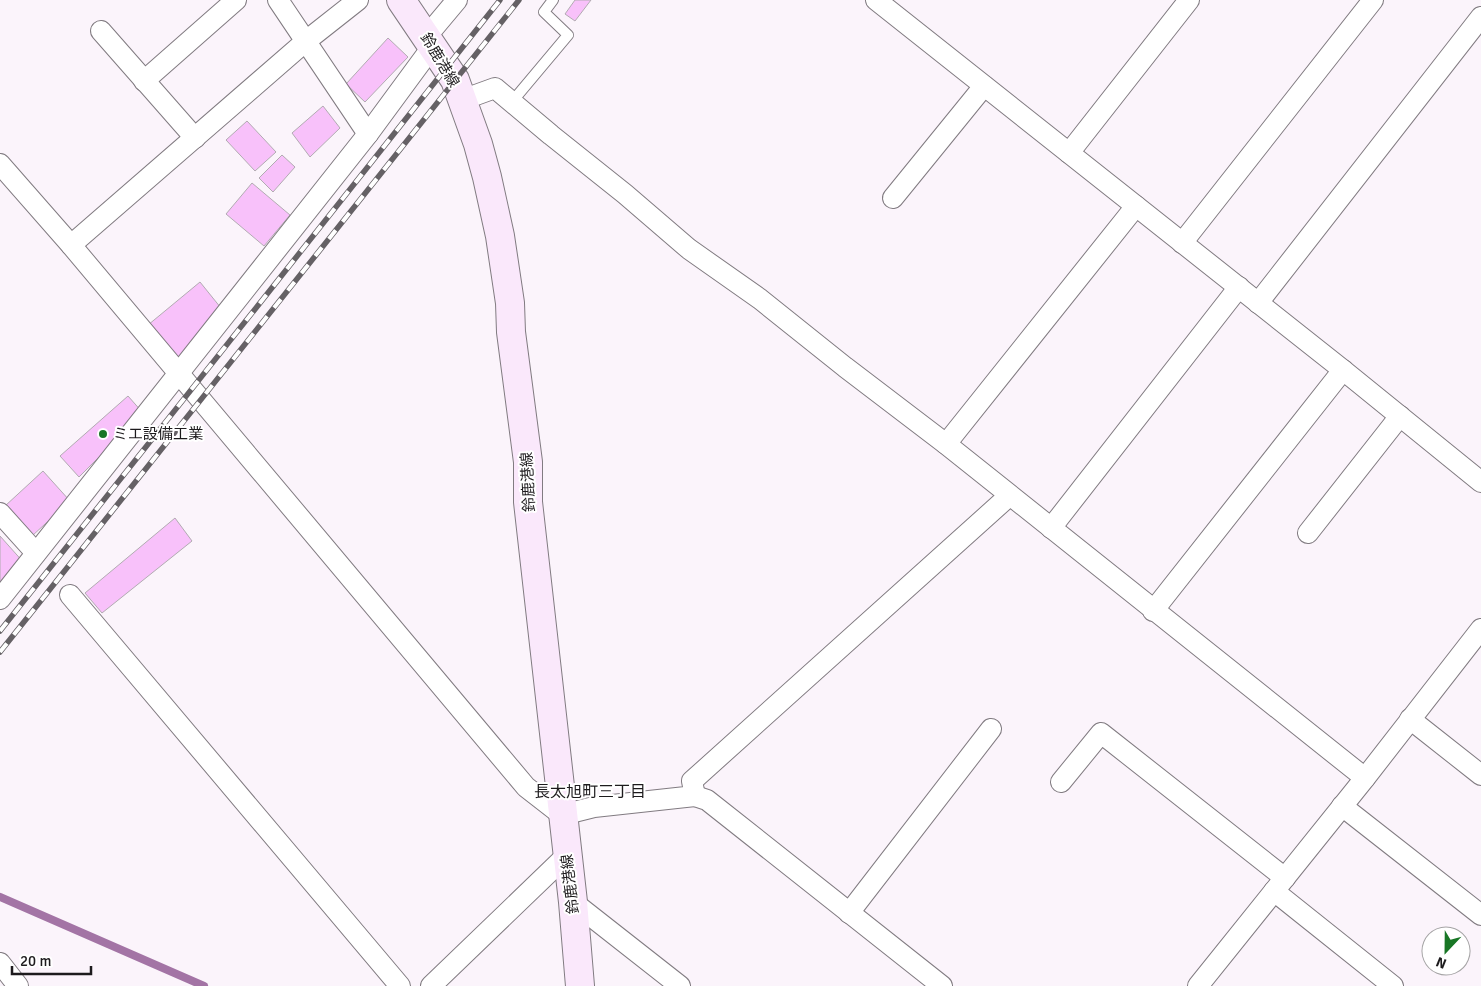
<svg xmlns="http://www.w3.org/2000/svg" width="1481" height="986" font-family="Signika,'Noto Sans JP',sans-serif">
<style>
.lines{fill:none;stroke-linecap:round;stroke-linejoin:round}
.stream{stroke:#a374a5;stroke-width:8}
.building{fill:#f8c1fa;stroke:#b2abb2}
.lane-casing{stroke:#817b81;stroke-width:12}
.street-casing{stroke:#817b81;stroke-width:22}
.secondary-casing{stroke:#817b81;stroke-width:30}
.lane{stroke:#fff;stroke-width:10}
.street{stroke:#fff;stroke-width:20}
.secondary{stroke:#fae8fb;stroke-width:28}
.rail-casing{stroke:#656165;stroke-width:5.5}
.rail{stroke:#fff;stroke-width:4;stroke-dasharray:11;stroke-linecap:butt}
.poi-dot{fill:#187625;stroke:#fff;stroke-width:2}
.labels{text-anchor:middle;dominant-baseline:central;stroke-width:4;stroke-linejoin:round;paint-order:stroke}
.street-label{font-size:15px;fill:#1d1b1d;stroke:#fff}
.poi-label{font-size:15px;fill:#1d1b1d;stroke:#fff;text-anchor:start}
.neighbourhood-label{font-size:16px;fill:#1d1b1d;stroke:#fff}
</style>
<rect width="100%" height="100%" fill="#fbf4fb"/>
<g class="lines">
<polyline class="stream" points="0,897 204,986"/>
</g>
<g class="building">
<polygon points="575,0 591,0 575,21 565,14"/>
<polygon points="388,38 408,57 365,102 346,84"/>
<polygon points="323,106 340,128 310,157 292,133"/>
<polygon points="247,121 276,152 255,171 226,140"/>
<polygon points="282,155 295,167 273,192 259,178"/>
<polygon points="252,183 290,215 264,246 226,214"/>
<polygon points="200,282 225,313 180,360 148,325"/>
<polygon points="128,396 143,413 79,477 60,456"/>
<polygon points="43,471 70,501 32,536 5,506"/>
<polygon points="175,518 192,541 102,613 85,593"/>
<polygon points="0,536 25,564 0,586"/>
</g>
<g class="lines">
<defs>
<polyline id="lane" points="511,103 568,35 544,12 553,0"/>
<g id="street">
<polyline points="278,0 368,134"/>
<polyline points="876,0 1343,370 1481,482"/>
<polyline points="101,31 195,138"/>
<polyline points="426,37 457,0"/>
<polyline points="144,81 236,0"/>
<polyline points="462,100 495,88 551,135 625,194 689,249 760,299 845,367 946,444 1365,778"/>
<polyline points="1069,153 1189,0"/>
<polyline points="0,164 71,245 526,787 562,815 594,807 695,796 692,781 1009,496"/>
<polyline points="893,198 984,86"/>
<polyline points="1182,243 1373,0"/>
<polyline points="71,245 306,41 358,0"/>
<polyline points="1258,303 1481,17"/>
<polyline points="946,444 1136,206"/>
<polyline points="0,513 36,553"/>
<polyline points="1051,528 1239,287"/>
<polyline points="1308,533 1400,416"/>
<polyline points="70,595 400,986"/>
<polyline points="0,599 368,134 432,47"/>
<polyline points="1153,611 1343,370"/>
<polyline points="1410,719 1481,775"/>
<polyline points="1061,782 1101,733 1285,878"/>
<polyline points="695,796 707,800 942,986"/>
<polyline points="1342,806 1481,915"/>
<polyline points="1274,891 1393,986"/>
<polyline points="573,902 680,986"/>
<polyline points="849,913 991,729"/>
<polyline points="0,963 18,986"/>
<polyline points="431,986 567,855"/>
<polyline points="1198,986 1365,778 1481,629"/>
</g>
<polyline id="secondary" points="401,0 455,80 478,144 487,177 500,236 510,303 511,332 528,462 528,502 573,902 580,986"/>
</defs>
<use href="#lane" class="lane-casing"/>
<use href="#street" class="street-casing"/>
<use href="#secondary" class="secondary-casing"/>
<use href="#lane" class="lane"/>
<use href="#street" class="street"/>
<use href="#secondary" class="secondary"/>
<defs>
<g id="rail">
<polyline points="0,631 500,0"/>
<polyline points="0,652 519,0"/>
</g>
</defs>
<use href="#rail" class="rail-casing"/>
<use href="#rail" class="rail"/>
</g>
<circle class="poi-dot" cx="103" cy="434" r="5"/>
<g class="labels">
<g class="street-label">
<text transform="translate(440 60) rotate(59)">鈴鹿港線</text>
<text transform="translate(528 482) rotate(-93)">鈴鹿港線</text>
<text transform="translate(570 884) rotate(-97)">鈴鹿港線</text>
</g>
<g class="poi-label">
<text x="113" y="434">ミエ設備工業</text>
</g>
<g class="neighbourhood-label">
<text x="590" y="792">長太旭町三丁目</text>
</g>
</g>
<g transform="translate(1446 951) rotate(202)"><circle r="24" fill="#ffffff" stroke="#a5a4a5"/>
<path d="M0-4L9 19L0 12L-9 19Z" fill="#187625"/>
<text y="-8" font-size="14" font-weight="bold" text-anchor="middle" fill="#1d1b1d">N</text>
</g>
<path d="M12 966v8h79v-8" fill="none" stroke="#1d1b1d" stroke-width="2.5"/>
<text x="20" y="966" font-size="15" fill="#1d1b1d" stroke="#ffffff" stroke-width="4" paint-order="stroke">20 m</text>
</svg>
